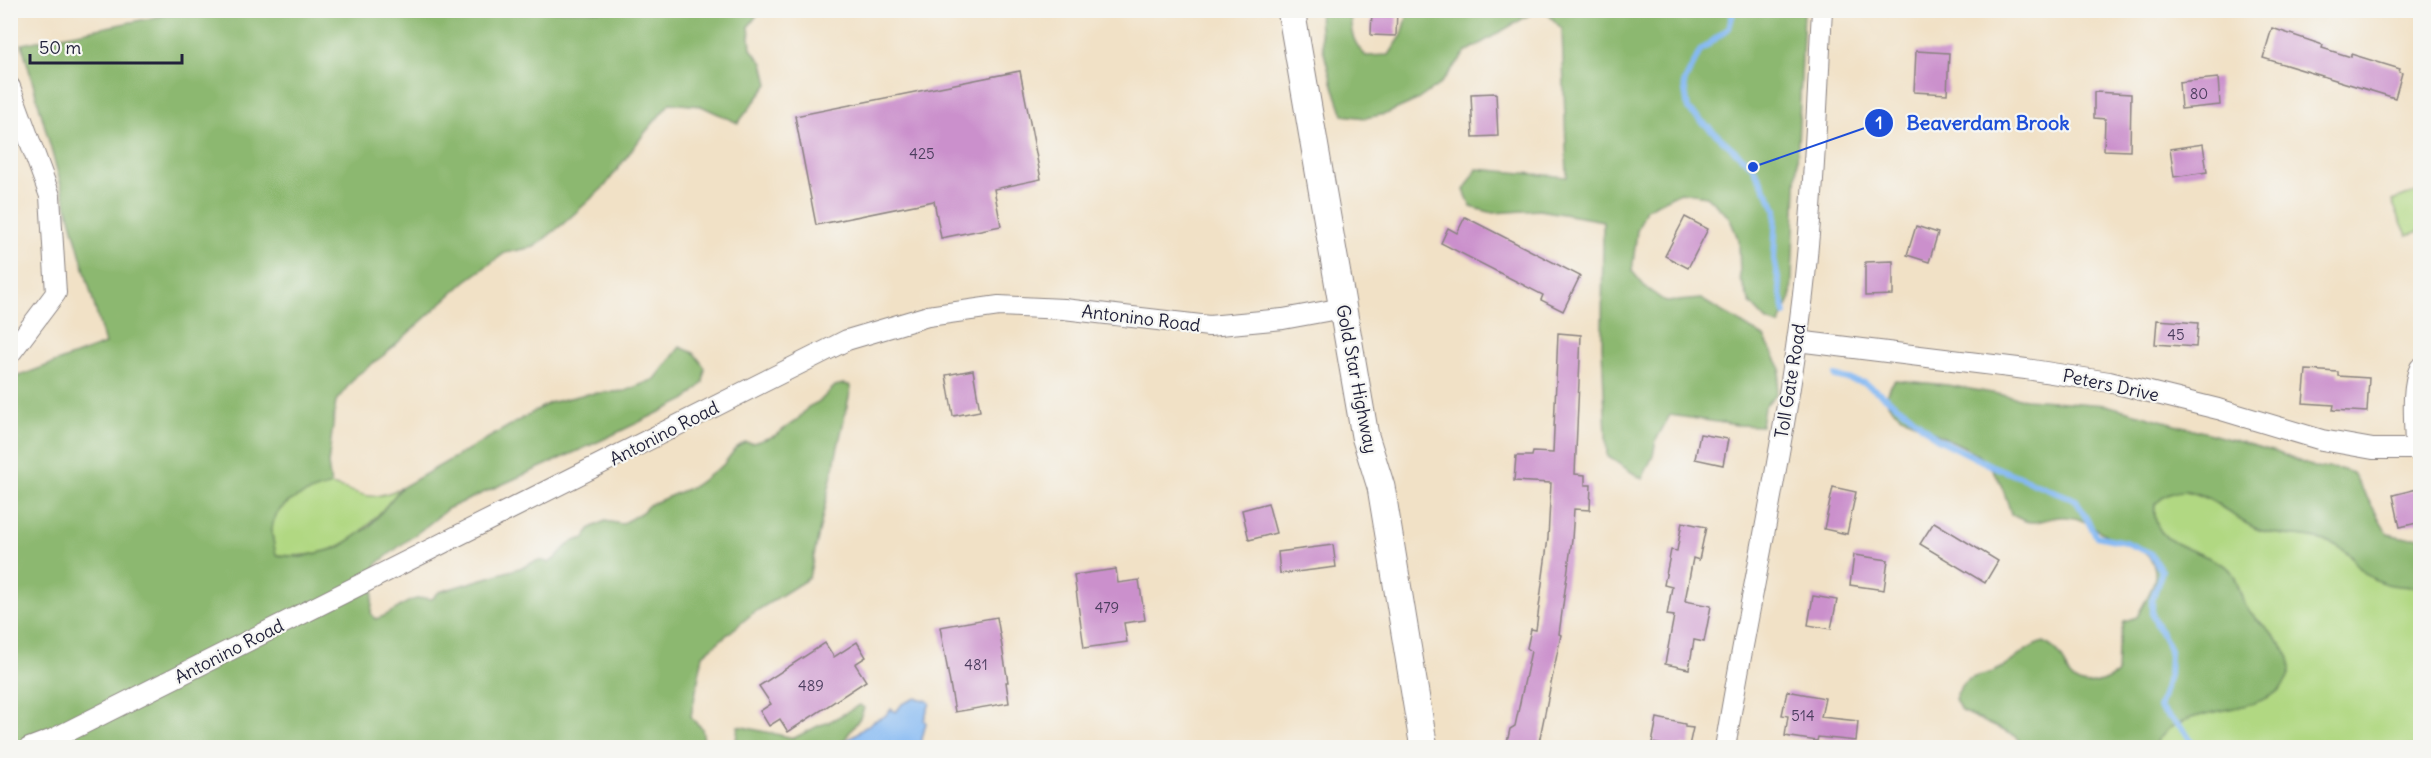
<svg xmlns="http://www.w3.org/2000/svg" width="2431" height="758" font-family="Delius,sans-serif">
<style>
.green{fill:#b1d882;stroke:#6a7d5e;stroke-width:1.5}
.forest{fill:#8cb870;stroke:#576d56;stroke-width:1.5}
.water{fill:#85b9f3;stroke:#546e97;stroke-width:1.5}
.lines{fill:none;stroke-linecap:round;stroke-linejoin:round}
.stream{stroke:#85b9f3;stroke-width:6}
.building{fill:#cb90cc}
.street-casing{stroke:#8a8280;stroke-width:22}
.secondary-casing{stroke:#8a8280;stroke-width:29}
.street{stroke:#fff;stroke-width:20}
.secondary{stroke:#fff;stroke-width:27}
.labels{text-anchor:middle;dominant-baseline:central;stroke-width:4.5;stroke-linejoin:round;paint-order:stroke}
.number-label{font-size:15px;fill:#4c3e5f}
.street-label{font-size:18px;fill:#22223b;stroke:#f6f6f2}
.leader{fill:none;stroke:#1d4ed8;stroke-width:2}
.callout-dot{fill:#1d4ed8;stroke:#f6f6f2;stroke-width:2}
.mark-label{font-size:18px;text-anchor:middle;font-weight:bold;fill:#fff}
.callout-label{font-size:20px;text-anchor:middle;font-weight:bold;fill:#1d4ed8;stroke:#f6f6f2;stroke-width:4.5;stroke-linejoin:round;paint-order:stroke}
</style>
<rect width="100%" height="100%" fill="#f6f6f2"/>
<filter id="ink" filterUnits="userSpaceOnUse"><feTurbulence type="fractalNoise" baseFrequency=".0167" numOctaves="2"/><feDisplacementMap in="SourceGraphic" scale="12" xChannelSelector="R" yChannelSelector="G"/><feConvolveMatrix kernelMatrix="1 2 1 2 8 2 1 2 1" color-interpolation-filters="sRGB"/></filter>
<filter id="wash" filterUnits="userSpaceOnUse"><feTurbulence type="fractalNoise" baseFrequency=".008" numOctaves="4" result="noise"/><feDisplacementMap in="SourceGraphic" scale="24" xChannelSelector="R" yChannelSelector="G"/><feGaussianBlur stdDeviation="1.35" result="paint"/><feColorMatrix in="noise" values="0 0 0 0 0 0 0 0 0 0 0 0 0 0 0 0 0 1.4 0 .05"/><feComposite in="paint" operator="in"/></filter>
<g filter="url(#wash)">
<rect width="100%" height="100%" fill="#f1e1c6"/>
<g class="green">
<polygon points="2420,191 2420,231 2407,235 2392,201"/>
<path d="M 331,485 C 365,493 366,504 401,488 C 363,534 340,561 276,555 C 274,547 272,539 272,531 C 272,501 309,492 331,485 Z"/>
<path d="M 2177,490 C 2217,494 2230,520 2263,531 C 2287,538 2316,534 2339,547 C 2349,552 2353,562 2361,569 C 2381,584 2397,587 2420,587 L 2420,747 L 2154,747 C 2176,697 2260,725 2289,674 C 2287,666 2287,654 2283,647 C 2272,632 2254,621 2245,605 C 2239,595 2237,575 2228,568 C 2200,546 2149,550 2155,504 L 2165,495 Z"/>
</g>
<g class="forest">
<path d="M 191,10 L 760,11 L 749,26 L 751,49 L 763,63 L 768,84 L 738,123 L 701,106 L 670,103 L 643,135 L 605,186 L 563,224 L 534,247 L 505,253 L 466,281 L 384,355 L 356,376 L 336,401 L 328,464 L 331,485 C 309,492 272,501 272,531 C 272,539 275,547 276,555 L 301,557 L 338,548 L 369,527 L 401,488 L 549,403 L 586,394 L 625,391 L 655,379 L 680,347 L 694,353 L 705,368 L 703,383 L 687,399 L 602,440 L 447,509 C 425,529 399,545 376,565 L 371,613 L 375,619 C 398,614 405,594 432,599 L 439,592 L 526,566 C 534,561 541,558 549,563 C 565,553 561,543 585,538 L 589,529 L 605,521 L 622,524 L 642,512 L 649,505 L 694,486 L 723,465 L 736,448 L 745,442 L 753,443 L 774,436 L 798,419 L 808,407 L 820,401 L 835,386 L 843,384 L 849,385 L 851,388 L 809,578 L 753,613 L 703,655 L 691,716 L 692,719 L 702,728 L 705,747 L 11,748 L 11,379 L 105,344 L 22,44 Z"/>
<path d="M 1320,11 L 1350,11 C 1351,31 1351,41 1366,56 L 1389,55 L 1402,35 L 1409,11 L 1536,11 L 1466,52 L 1440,84 L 1417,100 L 1386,114 L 1365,118 L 1343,115 C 1334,91 1316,35 1320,11 Z"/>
<polygon points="1545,11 1804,11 1791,298 1779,325 1767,321 1750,303 1740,277 1739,241 1729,217 1706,196 1680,192 1646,209 1637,231 1632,271 1646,288 1666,302 1701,299 1764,337 1781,369 1776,394 1764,407 1761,426 1737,425 1670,415 1656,440 1653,456 1642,479 1607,456 1602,347 1603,221 1540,210 1493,213 1471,207 1464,190 1477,169 1567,177 1562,29"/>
<path d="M 1895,380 L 1947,385 L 2026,399 L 2106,405 L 2276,452 L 2313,467 L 2340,469 L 2353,473 L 2388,534 L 2401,537 L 2420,537 L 2420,587 C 2397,587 2374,586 2358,566 C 2352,558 2348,552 2339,547 C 2317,534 2288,538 2263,531 C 2225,520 2196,467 2155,504 C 2150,546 2191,546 2219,563 C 2222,565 2228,567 2230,570 C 2239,580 2239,597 2247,608 C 2260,626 2298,648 2289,675 C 2272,723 2176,697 2154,747 L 2026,747 L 2013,735 L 1961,711 L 1955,699 C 1958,691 1961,685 1968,680 C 1976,675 1987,675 1995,671 C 2014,664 2023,647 2044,642 C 2052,647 2060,652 2064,662 C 2066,666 2066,672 2069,675 C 2082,692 2103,683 2117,674 L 2118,647 L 2124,621 L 2137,617 C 2149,592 2170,568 2139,549 C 2131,544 2121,543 2113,539 C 2097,532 2087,518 2068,517 C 2042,514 2040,532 2011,514 C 2005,493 1998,472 1981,457 C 1964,442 1894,421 1887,401 C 1884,393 1890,387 1895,380 Z"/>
<polygon points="860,705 864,708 860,718 839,747 735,748 738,726 794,738 820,725 827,723"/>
</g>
<polygon class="water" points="916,698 926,700 930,703 924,720 926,723 920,747 838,747 874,721 885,716 891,709 896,712 902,704"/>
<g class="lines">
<g class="stream">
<polyline points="1734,10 1729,28 1700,51 1684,83 1688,109 1753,167 1776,209 1774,259 1785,314"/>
<polyline points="1835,376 1865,383 1908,413 1936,438 1990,465 2076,500 2096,536 2125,542 2150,553 2162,571 2152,600 2152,615 2170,650 2169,675 2159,708 2184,730 2195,748"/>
</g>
</g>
<g id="blocks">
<g class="building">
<polygon points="1372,10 1397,10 1396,36 1371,35"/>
<polygon points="2272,28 2323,45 2322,48 2351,57 2351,54 2400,69 2399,72 2402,73 2395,98 2263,58"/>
<polygon points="1916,51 1949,53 1947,94 1914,92"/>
<polygon points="1020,71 1041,179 994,189 1001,226 941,238 934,201 816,225 795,116"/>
<polygon points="2218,78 2220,105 2181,109 2179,82"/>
<polygon points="2094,92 2131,94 2130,151 2104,150 2105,119 2094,118"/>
<polygon points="1496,93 1498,136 1473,137 1471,94"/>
<polygon points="2203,144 2207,172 2174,177 2170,149"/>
<polygon points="1465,217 1580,276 1563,311 1541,300 1543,295 1441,243 1448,228 1457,233"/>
<polygon points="1685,217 1708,229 1688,268 1665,256"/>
<polygon points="1916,226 1938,233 1929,262 1907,255"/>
<polygon points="1893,261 1893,295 1865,296 1865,262"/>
<polygon points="2157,320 2198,323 2196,347 2155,344"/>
<polygon points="1558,333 1581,335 1575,474 1585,475 1585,485 1591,485 1590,510 1574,509 1572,539 1559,634 1561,635 1538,747 1506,747 1510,729 1515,726 1531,651 1527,648 1531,629 1536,630 1548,538 1551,483 1514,481 1516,456 1532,456 1533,452 1553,453"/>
<polygon points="973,370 980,411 953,416 946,375"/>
<polygon points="2306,370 2338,372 2338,376 2369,378 2367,412 2333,410 2334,405 2303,403"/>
<polygon points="1700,434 1728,439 1723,465 1695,459"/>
<polygon points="1833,487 1856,492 1847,534 1824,529"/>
<polygon points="2421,488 2421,522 2400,527 2393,495"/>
<polygon points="1268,503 1276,533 1249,540 1242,510"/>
<polygon points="1682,522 1706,527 1699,560 1693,558 1685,601 1711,606 1704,642 1694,640 1689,669 1665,664 1674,616 1667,615 1672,587 1664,585 1671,550 1677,551"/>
<polygon points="1934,522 1998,561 1985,583 1920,544"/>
<polygon points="1333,545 1336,567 1280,574 1278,552"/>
<polygon points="1854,555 1888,560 1884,590 1850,585"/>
<polygon points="1116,569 1118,583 1139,580 1145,620 1124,623 1127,642 1084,648 1074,575"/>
<polygon points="1813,596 1837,600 1831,629 1808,625"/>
<polygon points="997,617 1008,682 1006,682 1009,703 955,712 940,627"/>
<polygon points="857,642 866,657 855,664 866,681 788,732 780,719 769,726 760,711 771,704 759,686 825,643 834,657"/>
<polygon points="1787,691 1825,698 1821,717 1858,721 1856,741 1818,737 1817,741 1785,736 1788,716 1782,715"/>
<polygon points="1657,718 1685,724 1685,727 1693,728 1689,746 1682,745 1681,747 1673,747 1652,743"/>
</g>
</g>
</g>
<g filter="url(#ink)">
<use href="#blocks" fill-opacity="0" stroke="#8a8280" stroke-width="1.5"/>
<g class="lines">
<defs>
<g id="street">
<polyline points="10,87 50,196 56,293 10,354"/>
<polyline points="1797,341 2026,369 2109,382 2218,409 2322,440 2373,449 2420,449"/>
<path d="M 2415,449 C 2415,426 2410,389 2420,368"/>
<polyline points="29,748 53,739 847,340 928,316 999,306 1064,309 1209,326 1283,319 1343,308"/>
<path d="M 1725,748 C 1747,612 1778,477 1797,341 C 1813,231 1816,121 1822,10"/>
</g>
<polyline id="secondary" points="1291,10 1365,436 1381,487 1424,748"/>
</defs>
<use href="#street" class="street-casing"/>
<use href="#secondary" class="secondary-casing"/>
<use href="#street" class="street"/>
<use href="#secondary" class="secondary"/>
</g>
</g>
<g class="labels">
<g class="number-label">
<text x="2199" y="93">80</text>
<text x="922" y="153">425</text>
<text x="2176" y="334">45</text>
<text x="1107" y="607">479</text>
<text x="976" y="664">481</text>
<text x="811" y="685">489</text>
<text x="1803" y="715">514</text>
</g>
<g class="street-label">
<text transform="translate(1141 318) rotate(7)">Antonino Road</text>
<text transform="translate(1357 379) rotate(79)">Gold Star Highway</text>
<text transform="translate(1790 381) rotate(-81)">Toll Gate Road</text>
<text transform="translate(2111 385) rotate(12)">Peters Drive</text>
<text transform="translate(664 433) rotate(-27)">Antonino Road</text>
<text transform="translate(229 651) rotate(-27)">Antonino Road</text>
</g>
</g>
<path class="leader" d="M1753 167L1879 123"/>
<g class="callout-dot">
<circle cx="1753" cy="167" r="6"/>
<circle cx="1879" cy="123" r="15"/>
</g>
<g class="mark-label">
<text x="1879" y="129">1</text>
</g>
<g class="callout-label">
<text x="1988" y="130">Beaverdam Brook</text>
</g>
<rect width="2431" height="758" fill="none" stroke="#f6f6f2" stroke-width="36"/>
<path d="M30 54v9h152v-9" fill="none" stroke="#22223b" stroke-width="3"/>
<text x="39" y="54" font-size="18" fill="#22223b" stroke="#f6f6f2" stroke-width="4.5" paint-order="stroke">50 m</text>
</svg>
